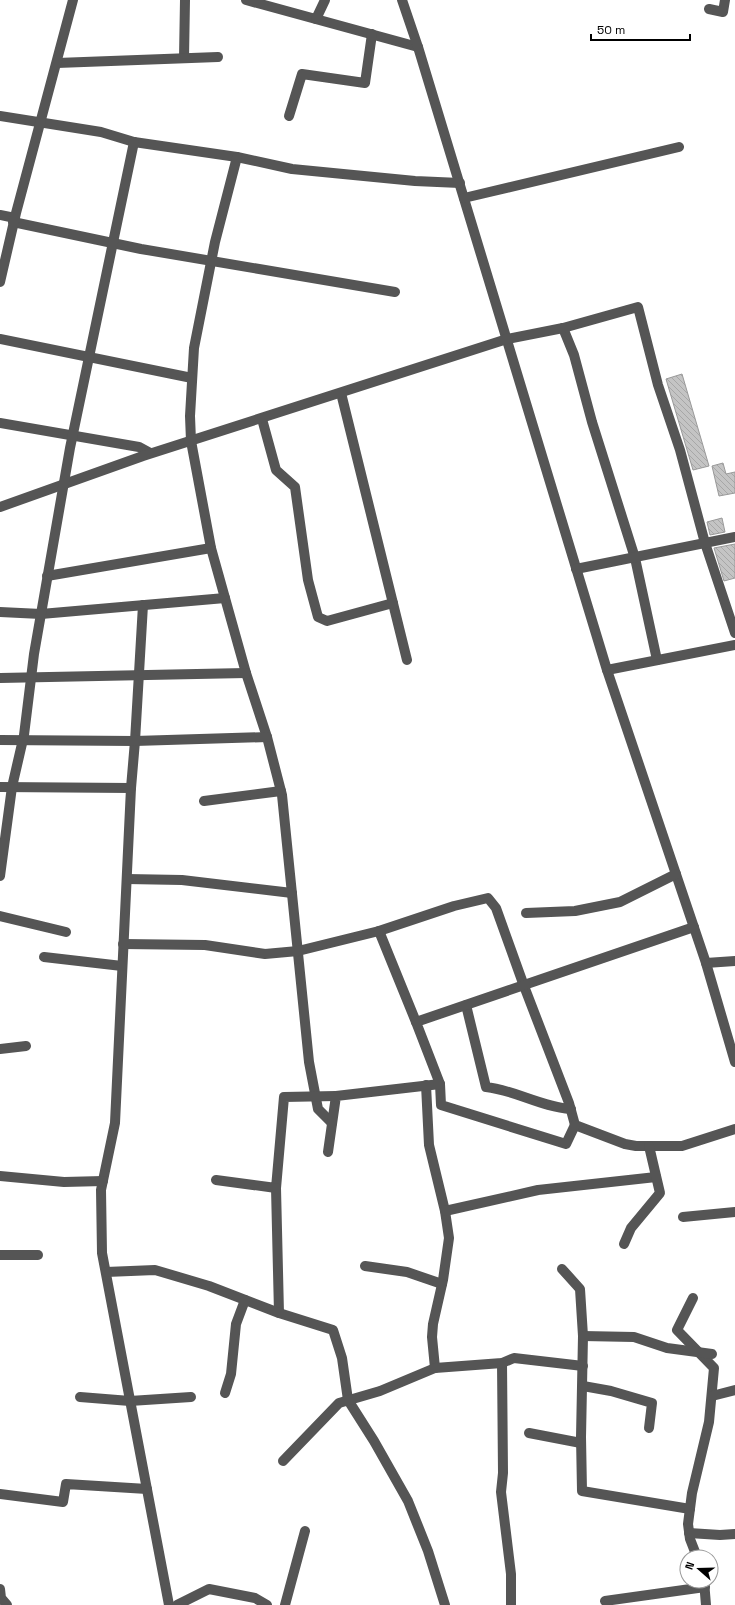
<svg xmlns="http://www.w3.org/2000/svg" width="735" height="1605" font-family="'Space Grotesk',sans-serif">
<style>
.building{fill:url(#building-back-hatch);stroke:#999}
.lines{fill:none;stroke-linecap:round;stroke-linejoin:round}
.minor{stroke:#555;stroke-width:10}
</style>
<defs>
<pattern id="building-back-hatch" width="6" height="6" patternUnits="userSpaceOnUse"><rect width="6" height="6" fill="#c4c4c4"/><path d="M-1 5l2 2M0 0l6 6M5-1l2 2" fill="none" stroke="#a7a7a7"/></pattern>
</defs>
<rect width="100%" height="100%" fill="#fff"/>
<g class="building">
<polygon points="682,374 709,466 693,470 666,379"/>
<polygon points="723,463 726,474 735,472 735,493 719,496 712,466"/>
<polygon points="722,518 725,532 710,535 707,522"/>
<polygon points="735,544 735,578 724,581 714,548"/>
</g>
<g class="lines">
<g class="minor">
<polyline points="246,0 418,47"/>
<polyline points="402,0 418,47 607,670 706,963 735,1062"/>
<polyline points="709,9 723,12 725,0"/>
<polyline points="316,19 325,0"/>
<polyline points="184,58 185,0"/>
<polyline points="57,63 218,57"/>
<polyline points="0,116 101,132 134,142 237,157 292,169 415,181 460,183"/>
<polyline points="289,116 302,74 365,83 372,34"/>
<polyline points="237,157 215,242 194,348 190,416 191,441 211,548 246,673 267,737 282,795 309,1062 318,1109 332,1123"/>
<polyline points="464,198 679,147"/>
<polyline points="0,215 15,218"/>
<polyline points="13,222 141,249 395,292"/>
<polyline points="0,282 16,213 73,0"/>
<polyline points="563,328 574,355 592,422 635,558 657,660"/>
<polyline points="0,339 192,378"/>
<polyline points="341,393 407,660"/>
<polyline points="262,419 276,470 295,487 308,580 318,617 327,621 393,603"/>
<polyline points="0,423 139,447 150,453"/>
<polyline points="0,507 143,456 507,339 563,328 638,307 658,385 680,450 705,543 735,633"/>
<polyline points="576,569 735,537"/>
<polyline points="47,576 211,548"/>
<polyline points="143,605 135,741 131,788 115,1123 101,1190 102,1253 169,1605"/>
<polyline points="0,612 41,614 225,598"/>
<polyline points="607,670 735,645"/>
<polyline points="0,678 246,673"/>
<polyline points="0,740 135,741 267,737"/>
<polyline points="0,787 131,788"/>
<polyline points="204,801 281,791"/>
<polyline points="0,876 12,787 24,735 34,654 70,448 134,142"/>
<polyline points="127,879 182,880 292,893"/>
<polyline points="526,913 575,911 620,902 676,874"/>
<polyline points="0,916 66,932"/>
<polyline points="379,931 416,1022"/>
<polyline points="123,944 205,945 265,954 298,951 379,931 454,906 488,898 496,908 524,986 569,1103 575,1125 625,1144 636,1146 682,1146 735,1129"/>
<polyline points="44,957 122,966"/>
<polyline points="706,963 735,961"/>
<path d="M 466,1005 L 486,1087 C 515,1090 541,1107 571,1109"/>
<polyline points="0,1049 26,1046"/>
<polyline points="440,1084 441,1105 566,1144 575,1125"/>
<polyline points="426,1085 429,1145 445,1211 449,1238 443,1280 433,1324 432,1337 435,1368"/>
<polyline points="328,1152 336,1096 440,1084 416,1022 694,927"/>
<polyline points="0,1176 64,1182 103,1181"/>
<polyline points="216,1180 276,1188 284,1097 336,1096"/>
<polyline points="276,1188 279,1313"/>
<polyline points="445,1211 538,1190 656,1177"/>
<polyline points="683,1217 735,1212"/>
<polyline points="624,1244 631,1228 660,1193 649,1146"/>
<polyline points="0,1255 38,1255"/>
<polyline points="365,1266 407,1272 442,1284"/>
<polyline points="562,1269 580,1289 583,1336 581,1437 582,1491 690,1509"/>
<polyline points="106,1272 155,1270 209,1286 279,1313 333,1330 342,1358 348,1400 374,1441 408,1501 428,1551 445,1605"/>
<polyline points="693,1298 677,1330 714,1368 709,1422 692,1493 688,1524 690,1539 697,1557"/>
<polyline points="583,1336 634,1337 667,1348 712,1354"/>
<polyline points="502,1363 503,1473 501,1492 511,1574 511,1605"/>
<polyline points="583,1386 611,1391 652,1403 649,1428"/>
<polyline points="225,1393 231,1374 236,1324 245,1300"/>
<polyline points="712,1396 735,1390"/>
<polyline points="80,1397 130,1401 191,1397"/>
<polyline points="529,1433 581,1443"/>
<polyline points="283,1461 339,1403 380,1391 435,1368 502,1363 514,1358 583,1366"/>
<polyline points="0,1494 63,1502 66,1484 147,1489"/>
<polyline points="689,1533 720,1535 735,1534"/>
<polyline points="704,1581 706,1605"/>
<polyline points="0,1589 1,1598 7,1605"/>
<polyline points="605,1601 705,1587"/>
<polyline points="177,1605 209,1589 255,1598 267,1605"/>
<polyline points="285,1605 305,1531"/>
</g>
</g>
<g transform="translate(699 1569) rotate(290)"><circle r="19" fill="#ffffff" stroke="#999999"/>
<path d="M0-3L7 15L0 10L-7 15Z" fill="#000000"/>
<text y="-6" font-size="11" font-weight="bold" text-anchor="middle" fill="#000000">N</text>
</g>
<path d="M591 34v6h99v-6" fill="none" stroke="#000000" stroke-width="2"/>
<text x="597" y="34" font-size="12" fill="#000000" stroke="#ffffff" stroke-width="3" paint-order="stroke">50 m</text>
</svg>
